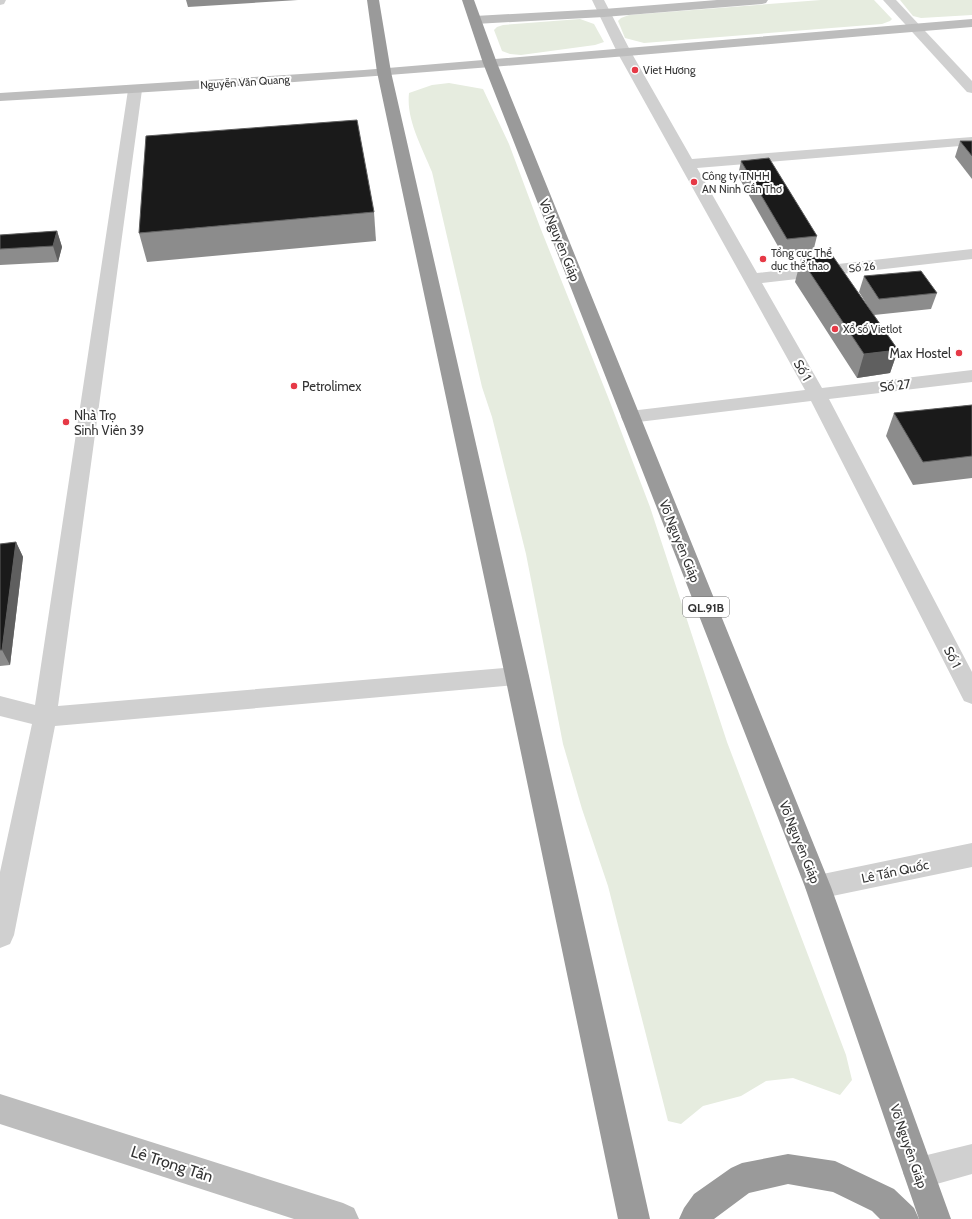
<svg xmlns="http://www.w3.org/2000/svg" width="972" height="1219" font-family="Cabin,sans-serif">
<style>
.green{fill:#e6ecdf}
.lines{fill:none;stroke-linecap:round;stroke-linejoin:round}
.street{fill:#d0d0d0;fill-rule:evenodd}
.secondary{fill:#bdbdbd;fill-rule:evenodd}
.highway{fill:#9a9a9a;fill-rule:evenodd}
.wall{fill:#8c8c8c}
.shaded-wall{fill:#5f5f5f}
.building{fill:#1a1a1a;stroke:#5f5f5f}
.poi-dot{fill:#e63946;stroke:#fff;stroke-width:1.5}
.labels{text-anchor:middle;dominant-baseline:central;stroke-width:4;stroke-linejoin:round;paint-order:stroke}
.far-poi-label{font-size:11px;fill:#333;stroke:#fff;text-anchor:start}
.far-street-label{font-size:11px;fill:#333;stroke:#fff}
.shield{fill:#fff;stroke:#707070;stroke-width:1}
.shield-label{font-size:12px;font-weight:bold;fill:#333}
.street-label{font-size:13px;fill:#333;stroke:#fff}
.poi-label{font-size:13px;fill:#333;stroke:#fff;text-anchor:start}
.near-street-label{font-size:16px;fill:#333;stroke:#fff}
</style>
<rect width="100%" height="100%" fill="#fff"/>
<g class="green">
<polygon points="821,0 874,0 892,19 890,21 882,24 644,43 625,38 618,21 621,18 629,15"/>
<polygon points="900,0 972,0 972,15 921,18 913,16"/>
<polygon points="580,19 594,24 604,42 595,45 521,55 510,54 502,51 494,30 497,27 503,25"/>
<path d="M 449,83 L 483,89 L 509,144 L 540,227 L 608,397 L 650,507 L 727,742 L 846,1055 L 852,1080 L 840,1095 L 793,1078 L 766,1081 L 741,1096 L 703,1106 L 681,1124 L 668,1121 L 608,886 L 582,809 L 563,744 L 526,554 L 492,417 L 482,387 L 432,172 C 422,147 406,120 409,93 L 432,85 Z"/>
</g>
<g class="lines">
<g class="street">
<polygon points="0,0 6,0 4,4 0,5"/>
<polygon points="592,0 604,0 631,52 692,159 972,137 972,145 697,168 757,273 972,249 972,259 762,283 822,388 972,370 972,382 829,399 972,672 972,704 964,701 811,401 630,423 623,421 621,417 623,413 630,411 805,390 617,52"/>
<polygon points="883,0 896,0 972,81 972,93 967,92"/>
<polygon points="135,86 140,87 142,90 58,706 517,667 525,669 529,676 525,683 517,685 55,726 14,935 10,944 0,948 0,872 32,724 0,716 0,696 35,705 128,90 130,87"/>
<polygon points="972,843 972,867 818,899 809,896 805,887 809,878 818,875"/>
<polygon points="972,1144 972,1174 919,1189 908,1184 903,1173 908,1162 919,1157"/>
</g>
<g class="secondary">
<polygon points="717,0 768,0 766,3 762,4 604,17 475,24 471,23 469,20 471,17 475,16 604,9"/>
<path d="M 972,19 L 972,27 C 648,54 325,83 0,101 L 0,93 L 364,70 Z"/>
<polygon points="0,1094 343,1203 354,1208 359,1219 294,1219 0,1124"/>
</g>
<g class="highway">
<polygon points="367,0 379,0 391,72 529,676 650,1219 618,1219 505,676 377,72"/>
<polygon points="462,0 474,0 497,63 831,887 951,1219 919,1219 805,887 483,63"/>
<polygon points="788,1154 835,1161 894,1189 914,1208 919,1219 880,1219 872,1211 833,1192 788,1184 749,1193 714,1219 679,1219 684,1208 694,1194 731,1168 742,1163"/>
</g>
</g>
<g class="wall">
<polygon points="186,0 298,0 188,7"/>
<polygon points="960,141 972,141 972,179 955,157"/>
<polygon points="741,161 817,236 813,252 783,255 738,176"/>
<polygon points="374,212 376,241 147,262 139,233"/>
<polygon points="57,231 62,247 58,262 0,265 0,235"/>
<polygon points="801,259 872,313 859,292 864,276 937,293 931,309 874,315 898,350 890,373 857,378 795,282"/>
<polygon points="972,405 972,478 913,485 886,436 894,413"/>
<polygon points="16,542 23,557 10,665 0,666 0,544"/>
</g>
<g class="shaded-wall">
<polygon points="57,231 62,247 58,262 53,246"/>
<polygon points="898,350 890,373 857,378 864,354"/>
<polygon points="16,542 23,557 10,665 2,650"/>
</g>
<g class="building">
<polygon points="357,120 374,212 139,233 146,136"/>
<polygon points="960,141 972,141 972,156"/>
<polygon points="769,158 817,236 787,239 741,161"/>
<polygon points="57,231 53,246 0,249 0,235"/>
<polygon points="832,255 898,350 864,354 801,259"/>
<polygon points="921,271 937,293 879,299 864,276"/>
<polygon points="972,405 972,456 923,462 894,413"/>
<polygon points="16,542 2,650 0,650 0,544"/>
</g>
<g class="poi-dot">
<circle cx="635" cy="70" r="4"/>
<circle cx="694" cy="182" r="4"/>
<circle cx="763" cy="259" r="4"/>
<circle cx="835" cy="329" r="4"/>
<circle cx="959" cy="353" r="4"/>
<circle cx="294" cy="386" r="4"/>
<circle cx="66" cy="422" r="4"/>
</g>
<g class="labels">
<g class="far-poi-label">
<text x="643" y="70">Viet Hương</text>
<text x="702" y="176">Công ty TNHH<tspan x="702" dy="13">AN Ninh Cần Thơ</tspan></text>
<text x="771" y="253">Tổng cục Thể<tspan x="771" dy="13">dục thể thao</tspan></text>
<text x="843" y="329">Xổ số Vietlot</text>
</g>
<g class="far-street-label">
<text transform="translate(245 82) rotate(-4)">Nguyễn Văn Quang</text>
<text transform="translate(862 267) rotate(-6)">Số 26</text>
</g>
<rect class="shield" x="683" y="597" width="46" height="20" rx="3"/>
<g class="shield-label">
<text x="706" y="607">QL.91B</text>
</g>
<g class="street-label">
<text transform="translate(560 240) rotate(68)">Võ Nguyên Giáp</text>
<text transform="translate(803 370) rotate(60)">Số 1</text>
<text transform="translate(895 385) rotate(-7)">Số 27</text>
<text transform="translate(680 541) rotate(68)">Võ Nguyên Giáp</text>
<text transform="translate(953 657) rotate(63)">Số 1</text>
<text transform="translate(800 842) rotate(68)">Võ Nguyên Giáp</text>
<text transform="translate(895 871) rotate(-12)">Lê Tấn Quốc</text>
<text transform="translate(909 1146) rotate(71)">Võ Nguyên Giáp</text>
</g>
<g class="poi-label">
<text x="951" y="353" text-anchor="end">Max Hostel</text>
<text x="302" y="386">Petrolimex</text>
<text x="74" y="415">Nhà Trọ<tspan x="74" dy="15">Sinh Viên 39</tspan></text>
</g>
<g class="near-street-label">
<text transform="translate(172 1164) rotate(18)">Lê Trọng Tấn</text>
</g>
</g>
</svg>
